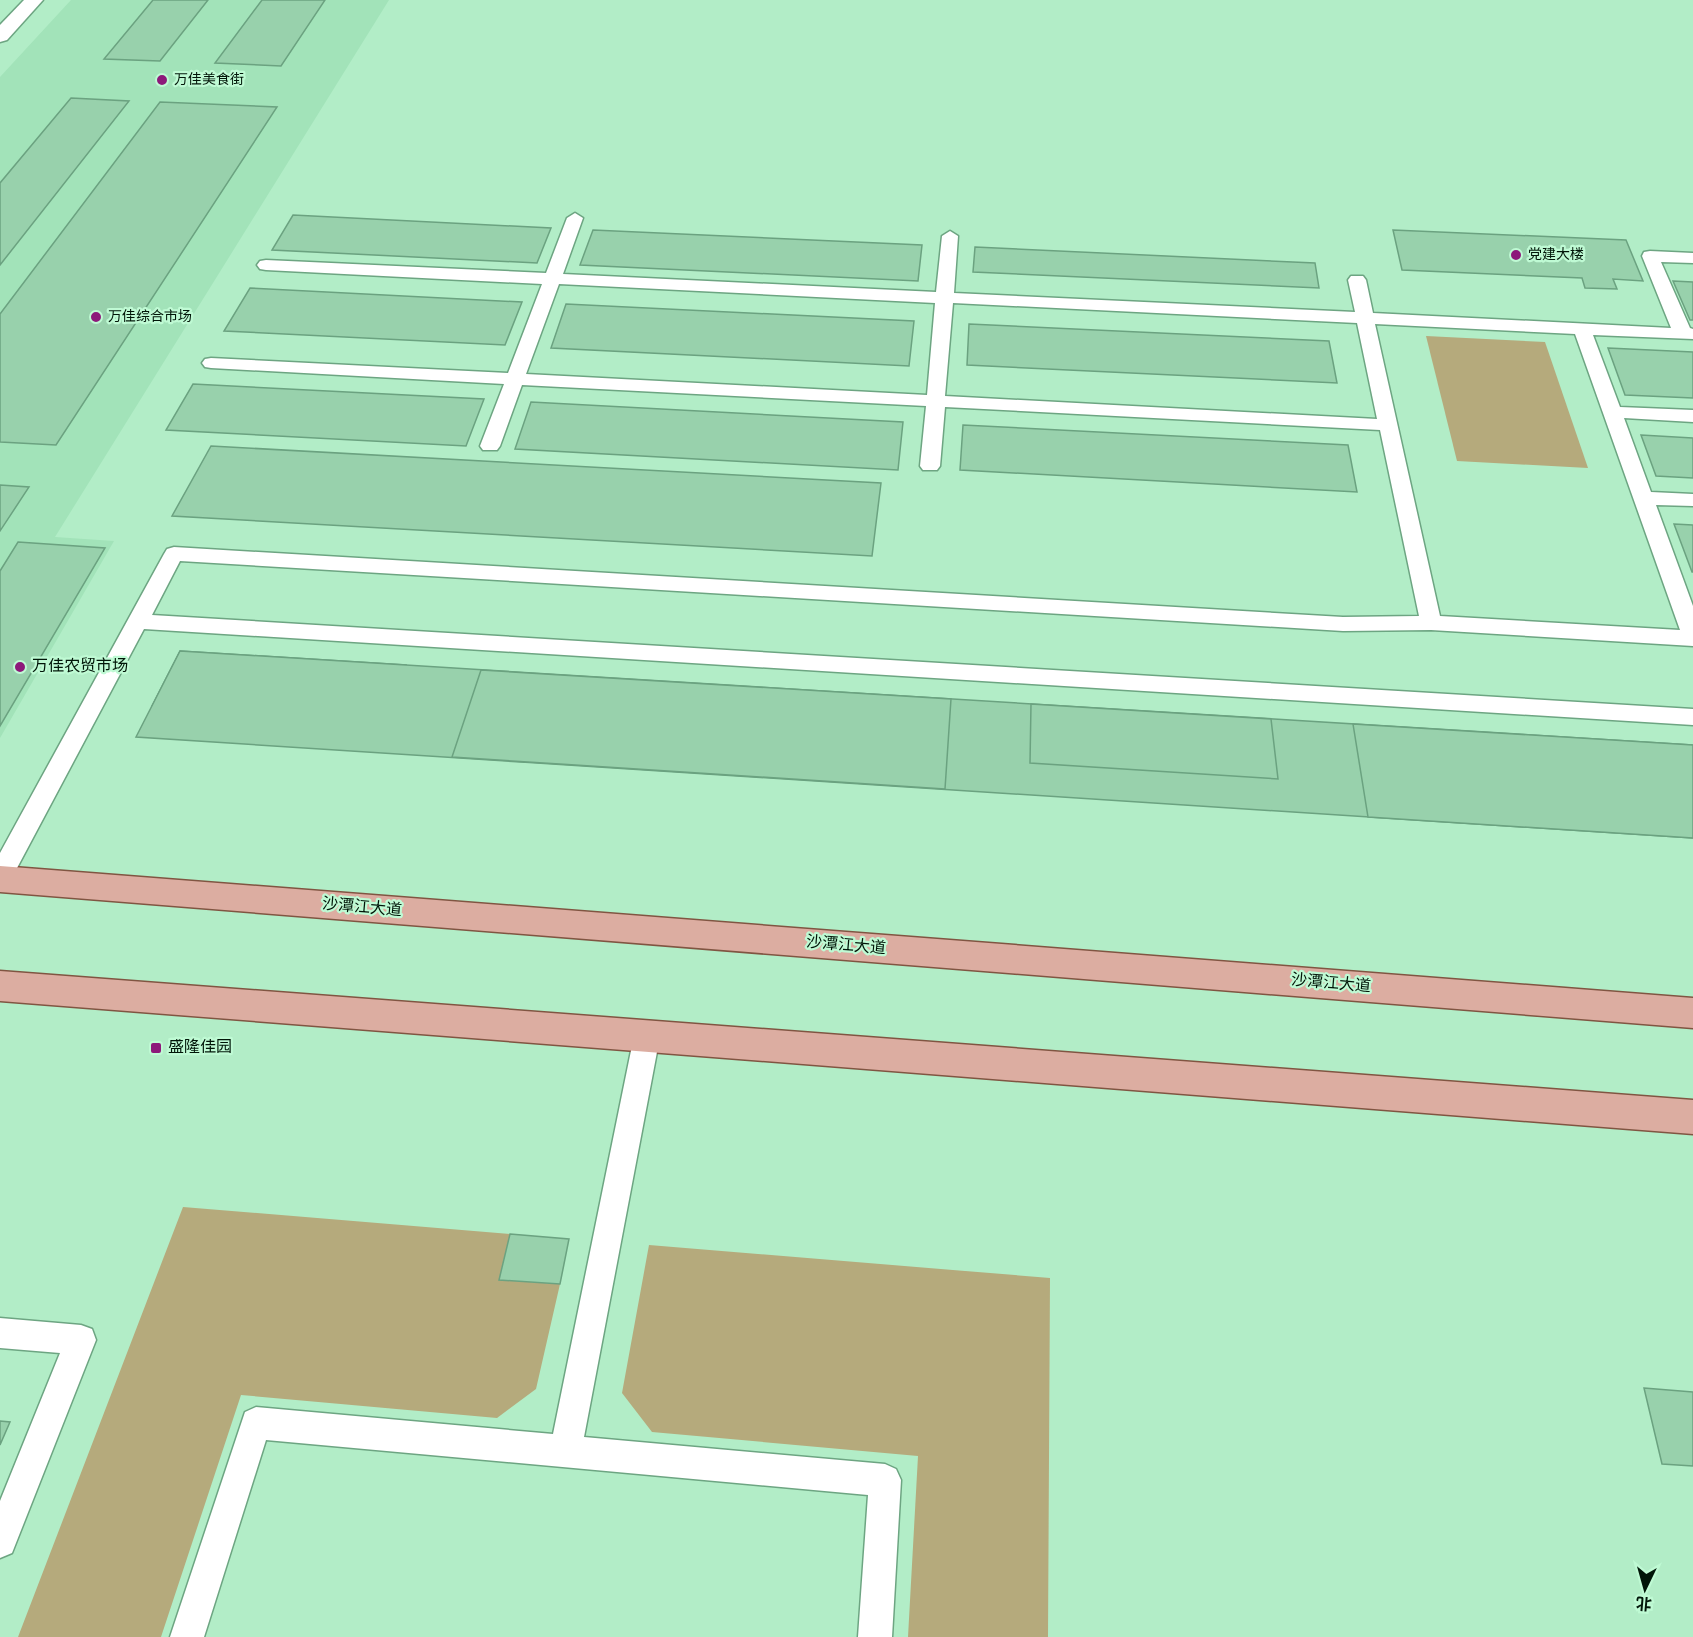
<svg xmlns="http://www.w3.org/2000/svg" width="1693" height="1637" font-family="Overpass,'Noto Sans SC',sans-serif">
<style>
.built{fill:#a2e3b9}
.green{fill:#b5aa7c}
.building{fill:#98d1ac;stroke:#6ba280;stroke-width:1.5}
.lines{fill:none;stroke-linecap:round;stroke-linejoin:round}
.service-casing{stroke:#6da582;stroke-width:3}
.secondary-casing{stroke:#6da582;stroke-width:3}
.primary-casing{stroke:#805542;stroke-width:3}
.service{fill:#fff;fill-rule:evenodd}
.secondary{fill:#fff;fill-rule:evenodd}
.primary{fill:#dcada1;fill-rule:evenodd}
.poi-dot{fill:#8d197a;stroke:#bffad4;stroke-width:2}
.labels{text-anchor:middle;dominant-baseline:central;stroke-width:4.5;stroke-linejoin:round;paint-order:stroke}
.far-poi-label{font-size:14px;fill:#011508;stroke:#bffad4;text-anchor:start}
.poi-label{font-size:16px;fill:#011508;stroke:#bffad4;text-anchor:start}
.street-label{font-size:16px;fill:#011508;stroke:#bffad4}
</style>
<rect width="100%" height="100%" fill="#b2edc7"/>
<polygon class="built" points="71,0 389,0 55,537 114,541 0,738 0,77"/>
<g class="green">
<polygon points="1426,336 1545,342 1588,468 1457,461"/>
<polygon points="183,1207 510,1234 499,1280 560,1284 536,1389 497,1418 241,1395 161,1637 18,1637"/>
<polygon points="649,1245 1050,1278 1048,1637 908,1637 918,1456 652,1432 622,1393"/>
</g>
<g class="building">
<polygon points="153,0 208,0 160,61 104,59"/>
<polygon points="262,0 325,0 281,66 215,63"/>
<polygon points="71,98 129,101 0,265 0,183"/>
<polygon points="160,102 277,107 56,445 0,442 0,314"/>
<polygon points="293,215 551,228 537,263 272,250"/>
<polygon points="593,230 922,245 918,281 580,265"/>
<polygon points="1393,230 1626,240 1643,281 1613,279 1617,289 1585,288 1582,278 1402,270"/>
<polygon points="975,247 1315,263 1319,288 973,272"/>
<polygon points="1673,281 1693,282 1693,320 1690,320"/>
<polygon points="250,288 522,302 505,345 224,331"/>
<polygon points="566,304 914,321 909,366 551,348"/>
<polygon points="969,324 1329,341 1337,383 967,365"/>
<polygon points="1608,348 1693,352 1693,398 1625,395"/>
<polygon points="193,384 484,399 466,446 166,430"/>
<polygon points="531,402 903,422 898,470 515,449"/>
<polygon points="963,425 1348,445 1357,492 960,470"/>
<polygon points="1641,435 1693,438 1693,478 1656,476"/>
<polygon points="211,446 881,483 872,556 172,516"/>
<polygon points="0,485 29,487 0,531"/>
<polygon points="1674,524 1693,525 1693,572 1692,572"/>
<polygon points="18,542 105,548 0,726 0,571"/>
<polygon points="180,651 406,665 385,721 152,706"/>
<polygon points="180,651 1693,745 1693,838 136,737"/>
<polygon points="481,670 951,699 945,789 452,757"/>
<polygon points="1031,704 1271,719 1278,779 1030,763"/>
<polygon points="1353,724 1693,745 1693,838 1368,817"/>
<polygon points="510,1234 569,1239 560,1284 499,1280"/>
<polygon points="1644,1388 1693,1392 1693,1466 1662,1464"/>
<polygon points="0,1421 10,1422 0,1445"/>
</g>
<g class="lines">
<defs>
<g id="service">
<path d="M 575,213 L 583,218 L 563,274 L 936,292 L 942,236 L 950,231 L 958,236 L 954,293 L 1355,312 L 1348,280 L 1351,276 L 1363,276 L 1366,280 L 1373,313 L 1671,328 L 1642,256 L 1644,252 L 1650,251 L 1693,253 L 1693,263 L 1661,262 L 1690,328 L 1693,329 L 1693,339 L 1593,335 L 1620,407 L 1693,410 L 1693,422 L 1624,418 L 1651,492 L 1693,494 L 1693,506 L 1656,505 L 1693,606 L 1693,646 L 1431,630 L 1343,631 L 180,561 L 152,615 L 1693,709 L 1693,725 L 144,629 L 9,883 L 0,886 L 0,853 L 164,554 L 167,549 L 174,547 L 1343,617 L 1419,616 L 1380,430 L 945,407 L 940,466 L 937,470 L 923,470 L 920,466 L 926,406 L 522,385 L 500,446 L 497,450 L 483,450 L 480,446 L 504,384 L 211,368 L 205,367 L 202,363 L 205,359 L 211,358 L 508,373 L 542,284 L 266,270 L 260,269 L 257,265 L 260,261 L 266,260 L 546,273 L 567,218 ZM 559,284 L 935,303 L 927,395 L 526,374 ZM 953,303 L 1357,323 L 1377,419 L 945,396 ZM 1375,324 L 1575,334 L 1680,630 L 1440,616 Z"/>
<polygon points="647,1025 656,1028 660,1036 584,1437 885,1464 896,1469 901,1480 892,1637 858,1637 868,1495 266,1440 204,1637 170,1637 245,1412 256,1407 553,1434 634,1036 638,1028"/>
<polygon points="0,1318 81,1325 92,1329 96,1340 12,1553 0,1558 0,1501 60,1353 0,1348"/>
</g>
<polygon id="secondary" points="24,0 43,0 7,40 0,42 0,25"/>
<g id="primary">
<polygon points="0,866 1693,998 1693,1028 0,892"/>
<polygon points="0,971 1693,1100 1693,1134 0,1001"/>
</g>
</defs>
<use href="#service" class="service-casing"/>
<use href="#secondary" class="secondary-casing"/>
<use href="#primary" class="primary-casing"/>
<use href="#service" class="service"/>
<use href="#secondary" class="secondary"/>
<use href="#primary" class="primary"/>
</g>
<g class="poi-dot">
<circle cx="162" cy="80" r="6"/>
<circle cx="1516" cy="255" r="6"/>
<circle cx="96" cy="317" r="6"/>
<circle cx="20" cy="667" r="6"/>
<rect x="150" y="1042" width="12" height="12" rx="3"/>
</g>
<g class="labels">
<g class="far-poi-label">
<text x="174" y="80">万佳美食街</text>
<text x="1528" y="255">党建大楼</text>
<text x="108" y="317">万佳综合市场</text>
</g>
<g class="poi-label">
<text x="32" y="667">万佳农贸市场</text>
<text x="168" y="1048">盛隆佳园</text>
</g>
<g class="street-label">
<text transform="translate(362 908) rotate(5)">沙潭江大道</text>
<text transform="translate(846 946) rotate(5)">沙潭江大道</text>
<text transform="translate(1331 984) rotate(5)">沙潭江大道</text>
</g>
</g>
<g transform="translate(1645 1589) rotate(185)" stroke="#bffad4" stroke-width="4.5" paint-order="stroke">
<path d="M0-4.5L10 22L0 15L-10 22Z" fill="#011508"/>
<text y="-9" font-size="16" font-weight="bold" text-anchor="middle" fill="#011508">北</text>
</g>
</svg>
